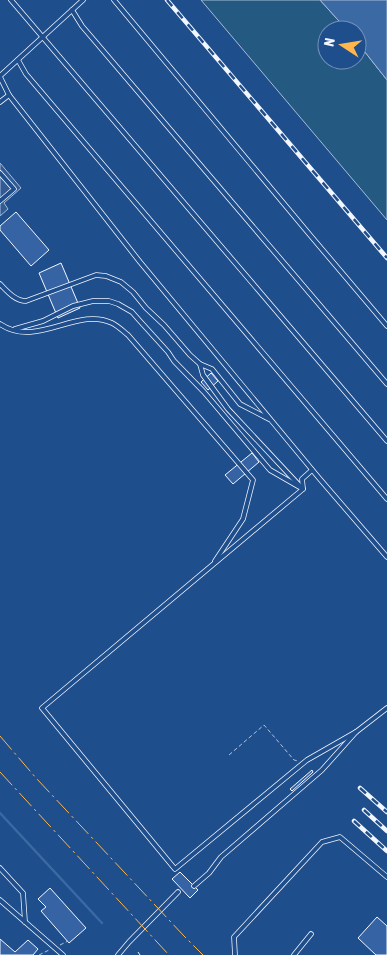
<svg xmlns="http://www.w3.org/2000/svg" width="387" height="955" font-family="'Asap Condensed',sans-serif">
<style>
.green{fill:#245a82;stroke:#a8bbd7}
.parking{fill:#305b95;stroke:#a8bbd7}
.water{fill:#3b69a3;stroke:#a8bbd7}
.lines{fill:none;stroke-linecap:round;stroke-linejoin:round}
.stream{stroke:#3b69a3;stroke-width:2.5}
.building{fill:#3563a3;stroke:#f2f6ff}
.lane-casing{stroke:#f2f6ff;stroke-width:5.5}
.path{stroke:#b3c4dc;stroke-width:1;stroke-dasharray:4 2.5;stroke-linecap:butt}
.lane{stroke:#1f4e8c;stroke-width:4}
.rail-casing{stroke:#f2f6ff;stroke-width:4.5}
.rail{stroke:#1f4e8c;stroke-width:2.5;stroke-dasharray:8;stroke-linecap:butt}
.fence{stroke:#f2f6ff;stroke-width:1;stroke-dasharray:6 2.5;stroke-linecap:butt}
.power{stroke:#ffb74d;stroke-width:1;stroke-dasharray:18 4 2.5 4;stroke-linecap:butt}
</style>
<rect width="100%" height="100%" fill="#1f4e8c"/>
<polygon class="green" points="201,0 320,0 347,30 327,30 327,60 357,60 357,42 387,80 387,220"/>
<polygon class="parking" points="0,163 21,188 4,203 8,209 0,216"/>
<polygon class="water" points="320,0 387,0 387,80 357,42 357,30 347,30"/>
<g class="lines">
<polyline class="stream" points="0,813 102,923"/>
</g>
<g class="building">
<polygon points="16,212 49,250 31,266 0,230 0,226"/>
<polygon points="61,263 80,308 58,318 39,273"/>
<polygon points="211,373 218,381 208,390 201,382"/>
<polygon points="252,453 259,462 233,484 225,475"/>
<polygon points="312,770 313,772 292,791 290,789"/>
<polygon points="180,872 198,890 190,898 172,879"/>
<polygon points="50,888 86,928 69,943 41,911 46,907 38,899"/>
<polygon points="377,917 387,926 387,955 376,955 358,938"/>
<polygon points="0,939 15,952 28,940 38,949 33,955 0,955"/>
</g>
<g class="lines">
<defs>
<g id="lane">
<polyline points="11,0 387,441"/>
<polyline points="114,0 310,235 387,326"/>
<polyline points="72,10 82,26 387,384"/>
<polyline points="18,60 26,74 387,499"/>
<polyline points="0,76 83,0"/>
<polyline points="0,77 9,95 140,262 319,478 387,557"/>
<polyline points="0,102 9,95"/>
<polyline points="0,173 14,189 0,201"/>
<path d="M 0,284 C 7,291 15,301 26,301 L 96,275 L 106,276 L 121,282 L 133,292 L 146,308 L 164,325 L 190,355 L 200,364 L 212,369 L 240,404 L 269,419"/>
<path d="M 0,324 C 37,349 77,306 112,323 C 118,326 123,331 128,335 L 253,480 L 243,519 L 215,561"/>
<polyline points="15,329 43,321 73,306 93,301 109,301 118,304 132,312 139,320 168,352 174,361 204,392 270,470 303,489"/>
<polyline points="200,364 203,375 228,409 299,485"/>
<polyline points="312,470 302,479 303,489 42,708 175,869 307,760 356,732"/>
<polyline points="0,868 23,893 25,922"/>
<polyline points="194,886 209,873 221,857 322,770 356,732 387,708"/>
<polyline points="0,900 63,955"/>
<polyline points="118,955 129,942 178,892"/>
<polyline points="235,955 234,937 322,842 340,837 387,877"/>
<polyline points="294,955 311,934"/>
</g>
</defs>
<use href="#lane" class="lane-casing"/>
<g class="path">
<polyline points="229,755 264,725 294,760 298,761"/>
<polyline points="60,945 68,941"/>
<polyline points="39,955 49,950"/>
</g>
<use href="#lane" class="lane"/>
<defs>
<g id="rail">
<polyline points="167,0 387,258"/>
<polyline points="360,788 387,812"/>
<polyline points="364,810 387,831"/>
<polyline points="354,821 387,851"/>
</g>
</defs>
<use href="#rail" class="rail-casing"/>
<use href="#rail" class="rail"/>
<polyline class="fence" points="138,952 140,955"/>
<g class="power">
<polyline points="0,736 36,778 184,936 203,955"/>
<polyline points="0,772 169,955"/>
</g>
</g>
<g transform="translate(342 45) rotate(282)"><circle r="24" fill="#1f4e8c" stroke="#7391ba"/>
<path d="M0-4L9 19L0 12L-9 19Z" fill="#ffb74d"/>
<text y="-8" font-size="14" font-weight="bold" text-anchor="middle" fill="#f2f6ff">N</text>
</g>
</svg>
